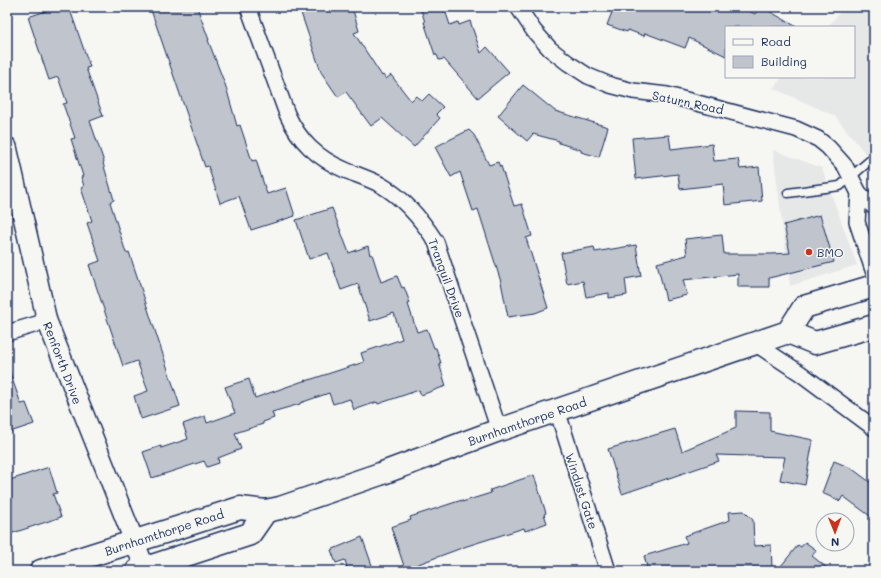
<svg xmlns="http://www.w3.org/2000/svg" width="881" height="578" font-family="Mali,sans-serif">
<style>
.built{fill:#e6e7e7}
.building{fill:#c0c4cd;stroke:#1b2f5e}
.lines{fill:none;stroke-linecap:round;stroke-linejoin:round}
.service-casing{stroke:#1b2f5e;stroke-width:11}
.minor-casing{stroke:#1b2f5e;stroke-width:18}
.tertiary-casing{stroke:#1b2f5e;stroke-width:22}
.secondary-casing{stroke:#1b2f5e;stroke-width:25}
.service{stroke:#f6f6f2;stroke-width:8}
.minor{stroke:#f6f6f2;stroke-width:15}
.tertiary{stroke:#f6f6f2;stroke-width:19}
.secondary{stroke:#f6f6f2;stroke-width:22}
.poi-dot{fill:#c8321e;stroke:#f6f6f2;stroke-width:1.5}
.labels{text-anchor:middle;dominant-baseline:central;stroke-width:3;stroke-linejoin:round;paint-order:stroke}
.street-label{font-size:12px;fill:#1b2f5e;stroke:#f6f6f2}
.poi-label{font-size:12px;fill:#1b2f5e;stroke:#f6f6f2;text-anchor:start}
</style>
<rect width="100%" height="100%" fill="#f6f6f2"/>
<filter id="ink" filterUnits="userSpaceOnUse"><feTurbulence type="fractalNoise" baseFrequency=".025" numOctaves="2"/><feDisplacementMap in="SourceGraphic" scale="8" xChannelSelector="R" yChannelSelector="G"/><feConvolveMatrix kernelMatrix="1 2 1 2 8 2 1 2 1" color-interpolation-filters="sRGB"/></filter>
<g filter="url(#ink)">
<g class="built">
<polygon points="845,7 874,7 874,164 835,116 773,88 783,77 854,77 854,27 827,27"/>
<polygon points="773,150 822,168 857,265 790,286"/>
</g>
<g class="building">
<polygon points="58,7 69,7 90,67 86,68 103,116 90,121 104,162 103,163 114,200 110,202 126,253 129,252 180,406 141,419 134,396 148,391 137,361 123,366 89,265 100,261 87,223 92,221 81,188 84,186 81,177 83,176 71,139 75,138 63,104 67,103 58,77 49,80 28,17"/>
<polygon points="150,7 197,7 209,40 208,40 226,87 237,126 240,125 252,161 256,160 267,194 286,188 295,216 251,230 239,196 220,203 208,166 205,167"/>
<polygon points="299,7 352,7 359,31 354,33 382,76 383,75 386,79 391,75 411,101 416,96 422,101 429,94 443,107 436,114 440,118 414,147 382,118 371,126 346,92 338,97 321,72"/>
<polygon points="420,7 444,7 450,25 458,22 459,25 470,21 481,53 487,47 509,72 478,98 444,59 439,60 437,55 435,55 424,22 425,22"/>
<polygon points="614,7 740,7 755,14 759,7 762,7 797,27 726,27 726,56 689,38 685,48 645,33 644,36 628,30 627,32 607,25"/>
<polygon points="523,85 555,111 608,127 599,157 581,152 581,150 559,143 559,141 533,134 527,141 498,116"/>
<polygon points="469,130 474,135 489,165 498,162 500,167 501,166 514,206 522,204 532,236 526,238 548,308 535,313 508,317 501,282 478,209 473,211 460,172 451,177 435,147"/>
<polygon points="669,135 671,149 712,144 714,161 738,159 740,169 759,167 762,201 725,205 723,184 680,189 678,174 636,179 632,138"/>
<polygon points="332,208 349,253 368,246 370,255 372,254 381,282 397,276 402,288 404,287 410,303 408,304 417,332 427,329 434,348 436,348 441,363 439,363 446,386 421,395 419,390 378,404 377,402 354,410 350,399 333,404 329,393 300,403 300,404 272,412 274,418 263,422 263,424 235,433 241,449 218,458 219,463 207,467 204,461 152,478 143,452 161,446 161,448 188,439 183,424 205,416 207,423 235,413 225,387 249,379 255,398 306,380 306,381 364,362 361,353 402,339 394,313 370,321 358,284 341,290 328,253 309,259 296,220"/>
<polygon points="820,215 834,262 769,278 769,287 738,287 738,274 683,280 687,295 666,300 657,263 687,255 685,239 722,235 724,254 771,254 790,253 784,225"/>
<polygon points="636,245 641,276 625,279 627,295 609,298 609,293 586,297 583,281 567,284 561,253 594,247 595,252"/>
<polygon points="9,370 21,404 26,403 34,424 7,433 7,371"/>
<polygon points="736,411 770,412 770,431 813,440 805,485 780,480 785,457 716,455 719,461 622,494 608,449 675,429 682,451 736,428"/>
<polygon points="834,461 851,468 874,485 874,519 843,496 840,501 822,493"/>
<polygon points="49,467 57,493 53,494 61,517 7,535 7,481"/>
<polygon points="534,475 546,513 544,514 547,523 525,531 524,528 467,546 405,569 391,527 411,520 410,517 462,500 462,502 491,493 490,490"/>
<polygon points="744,511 753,520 754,546 771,545 772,567 718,571 648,571 644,556 687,543 684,536 730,520 729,512"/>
<polygon points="362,537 374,571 348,571 345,560 336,563 331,550"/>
<polygon points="805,542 816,550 812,556 831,571 777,571 798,545 801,547"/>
</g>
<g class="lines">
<defs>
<polyline id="service" points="788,193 840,186 874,157"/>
<g id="minor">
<path d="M 248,7 L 287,114 C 299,141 317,158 345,170 C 357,175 370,179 381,185 C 405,199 422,220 436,242 L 499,430"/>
<polyline points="518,7 534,31 550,49 568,63 588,76 610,85 633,91 667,95 796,129 818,139 828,147 845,166 859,193 857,222 874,273"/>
<polyline points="859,193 874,207"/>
<polyline points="7,333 47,321"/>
<polyline points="756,344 800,373 874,428"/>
<polyline points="557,410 608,571"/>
</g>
<polyline id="tertiary" points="7,147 47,321 146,571"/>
<g id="secondary">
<polyline points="788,332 815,343 874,326"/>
<polyline points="41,571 240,508 266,511 280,508 380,474 499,430 788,332 804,307 874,286"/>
<polyline points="137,571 250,534 266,511"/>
</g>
</defs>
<use href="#service" class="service-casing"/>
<use href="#minor" class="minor-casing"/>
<use href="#tertiary" class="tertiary-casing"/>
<use href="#secondary" class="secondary-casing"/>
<use href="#service" class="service"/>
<use href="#minor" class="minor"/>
<use href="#tertiary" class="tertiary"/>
<use href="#secondary" class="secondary"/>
</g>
</g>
<circle class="poi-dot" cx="809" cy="252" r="4"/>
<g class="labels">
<g class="street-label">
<text transform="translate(688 102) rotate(12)">Saturn Road</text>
<text transform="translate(447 278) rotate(70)">Tranquil Drive</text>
<text transform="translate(63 363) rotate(69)">Renforth Drive</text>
<text transform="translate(527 421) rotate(-19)">Burnhamthorpe Road</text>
<text transform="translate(582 491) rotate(72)">Windust Gate</text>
<text transform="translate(164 532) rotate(-18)">Burnhamthorpe Road</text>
</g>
<g class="poi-label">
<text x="817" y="252">BMO</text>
</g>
</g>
<rect width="881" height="578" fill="none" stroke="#f6f6f2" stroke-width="24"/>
<rect x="12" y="12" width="857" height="554" fill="none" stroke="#1b2f5e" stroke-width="1.5" filter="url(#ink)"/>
<rect x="725" y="26" width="130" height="52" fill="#f6f6f2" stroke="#9ea6b7"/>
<rect x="733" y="39" width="20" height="6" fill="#f6f6f2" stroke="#9ea6b7"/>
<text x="761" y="46" font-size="12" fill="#1b2f5e">Road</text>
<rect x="733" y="56" width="20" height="12" fill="#c0c4cd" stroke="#9ea6b7"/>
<text x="761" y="66" font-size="12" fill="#1b2f5e">Building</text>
<g transform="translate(835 532) rotate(179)"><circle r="19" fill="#f6f6f2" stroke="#9ea6b7"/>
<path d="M0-3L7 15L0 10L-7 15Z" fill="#c8321e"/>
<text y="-6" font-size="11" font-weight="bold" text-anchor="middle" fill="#1b2f5e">N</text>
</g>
</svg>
